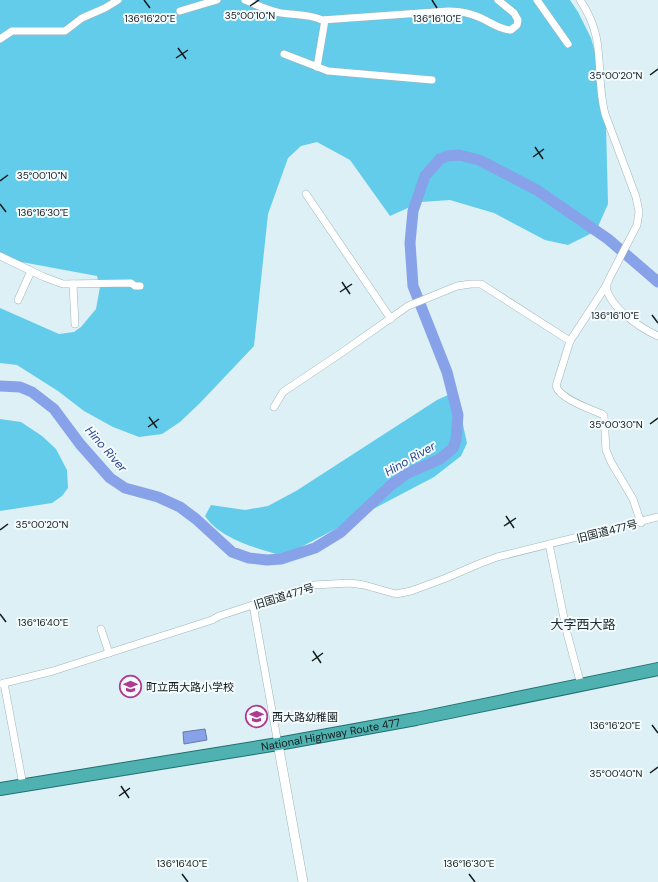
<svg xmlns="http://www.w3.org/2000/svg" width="658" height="882" font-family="'DM Sans','Noto Sans JP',sans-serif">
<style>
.forest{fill:#62ccea}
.water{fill:#87a2e8;stroke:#647aab}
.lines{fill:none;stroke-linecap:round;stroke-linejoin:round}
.river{stroke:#87a2e8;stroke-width:11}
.minor-casing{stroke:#a2b5bb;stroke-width:8}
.tertiary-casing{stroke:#a2b5bb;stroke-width:10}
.trunk-casing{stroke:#1f7070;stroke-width:14}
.minor{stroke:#fff;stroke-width:7}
.tertiary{stroke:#fff;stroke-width:9}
.trunk{stroke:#50b2b0;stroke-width:12}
.ticks{fill:none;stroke:#141b1d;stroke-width:1.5}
.labels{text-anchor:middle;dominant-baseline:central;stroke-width:4;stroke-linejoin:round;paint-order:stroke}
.street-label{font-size:11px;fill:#141b1d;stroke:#f3fbfd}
.poi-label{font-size:11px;fill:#141b1d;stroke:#f3fbfd;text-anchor:start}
.water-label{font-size:12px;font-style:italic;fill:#2a4293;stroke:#f3fbfd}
.quarter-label{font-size:13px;fill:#202f34;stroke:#f3fbfd}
.ticks-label{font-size:10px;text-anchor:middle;fill:#141b1d;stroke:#f3fbfd;stroke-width:4;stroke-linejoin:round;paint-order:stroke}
</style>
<rect width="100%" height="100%" fill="#dcf0f6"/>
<g class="forest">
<polygon points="0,0 570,0 578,12 591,38 605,87 608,204 596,231 568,245 545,240 494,213 450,200 421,202 390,216 350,160 317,142 301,146 288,158 268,214 254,346 200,403 180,422 162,434 139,437 113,427 84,411 58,391 17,365 0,363 0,308 59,334 74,332 81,327 96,309 100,287 97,276 0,258"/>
<path d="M 448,395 L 458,402 L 467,443 L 461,456 L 434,477 L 284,556 C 258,549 220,539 205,516 L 211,505 L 245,510 L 268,506 L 296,491 L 437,400 Z"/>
<polygon points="0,419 21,422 42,436 56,449 67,470 68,488 62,496 52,503 0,511"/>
</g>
<polygon class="water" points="205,729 207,740 184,744 183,732"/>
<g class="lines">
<polyline class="river" points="0,386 20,387 32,392 54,409 80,444 110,478 125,488 158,497 180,507 196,519 232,552 249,558 267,560 281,559 315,548 341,532 390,486 406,474 440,459 453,448 456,440 458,415 447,372 413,286 410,243 413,211 425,176 440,159 447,156 459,155 479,160 537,190 608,239 658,282"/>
<defs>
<g id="minor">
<path d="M 245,0 C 257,5 269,11 281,13 C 295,15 309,14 322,20 L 449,11 C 460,11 470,13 481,18 C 490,22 500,30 511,30 L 517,25 L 518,20 L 514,13 L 498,0"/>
<polyline points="537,0 568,44"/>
<path d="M 580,0 C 608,41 594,71 605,114 L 636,197 L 639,212 L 637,225 L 610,277 L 606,286 L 570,341 L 556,386 C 560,399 590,409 602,414 L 604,416 L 606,450 L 611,462 L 633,499 L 641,523"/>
<polyline points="180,11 217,0"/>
<polyline points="0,39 12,31 65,31 82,18 105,8 118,0"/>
<polyline points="284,54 328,71 432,80"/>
<polyline points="317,67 325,20"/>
<polyline points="306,194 391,319"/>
<polyline points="0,256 44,277 63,284 131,283 135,286 140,286"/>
<polyline points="73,284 75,324"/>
<path d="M 606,286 C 609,307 640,328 658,336"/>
<polyline points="18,300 31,271"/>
<polyline points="274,407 283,392 344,351 408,306 457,286 471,284 481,284 570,341"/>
<polyline points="549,544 567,633 581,685"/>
<polyline points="253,605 278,744"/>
<polyline points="101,629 109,653"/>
<polyline points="4,683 23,785"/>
<polyline points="0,684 53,671 212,620 219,616 314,585 350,583 364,585 396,594 411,591 446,578 481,563 497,557 658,517"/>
</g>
<polyline id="tertiary" points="278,744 303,882"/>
<g id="trunk">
<path id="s1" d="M 0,789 L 278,744 L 416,719 L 658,669"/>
</g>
</defs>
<use href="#minor" class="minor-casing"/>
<use href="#tertiary" class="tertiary-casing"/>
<use href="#trunk" class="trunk-casing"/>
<use href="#minor" class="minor"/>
<use href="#tertiary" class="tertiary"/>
<use href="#trunk" class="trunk"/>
</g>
<path class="ticks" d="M 144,0 L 150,8M 432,0 L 437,8M 250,6 L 259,0M 178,48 L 186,59M 176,58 L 188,50M 650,75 L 658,69M 535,147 L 543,159M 533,157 L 544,149M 0,181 L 8,175M 0,204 L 6,212M 342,282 L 350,294M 340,292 L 352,284M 652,315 L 658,323M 149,417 L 157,428M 650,424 L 658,418M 148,427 L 159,419M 506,516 L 514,528M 504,526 L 516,518M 0,530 L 8,524M 0,614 L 6,622M 313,651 L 321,663M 312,661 L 323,653M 652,725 L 658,733M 650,773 L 658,767M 121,786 L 129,798M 119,796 L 130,788M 182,874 L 188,882M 469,874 L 475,882"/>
<defs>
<symbol id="school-ring" viewBox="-11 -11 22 22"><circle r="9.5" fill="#f3fbfd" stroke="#b03a90" stroke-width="1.5"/><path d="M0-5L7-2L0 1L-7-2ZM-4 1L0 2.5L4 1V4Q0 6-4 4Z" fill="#b03a90"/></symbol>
</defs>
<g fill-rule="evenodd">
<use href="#school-ring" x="118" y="674" width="25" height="25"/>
<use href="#school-ring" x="244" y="704" width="25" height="25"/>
</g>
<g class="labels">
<g class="street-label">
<text transform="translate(607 531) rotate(-14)">旧国道477号</text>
<text transform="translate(284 596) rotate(-17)">旧国道477号</text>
<text stroke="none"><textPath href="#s1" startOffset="335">National Highway Route 477</textPath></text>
</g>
<g class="poi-label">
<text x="146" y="687">町立西大路小学校</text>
<text x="272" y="717">西大路幼稚園</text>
</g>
<g class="water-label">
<text transform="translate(106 449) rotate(49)">Hino River</text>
<text transform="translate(410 459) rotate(-30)">Hino River</text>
</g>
<g class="quarter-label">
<text x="583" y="624">大字西大路</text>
</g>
</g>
<g class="ticks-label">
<text x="250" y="19">35°00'10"N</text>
<text x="150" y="22">136°16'20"E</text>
<text x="437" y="22">136°16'10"E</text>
<text x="616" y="79">35°00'20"N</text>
<text x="42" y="179">35°00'10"N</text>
<text x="43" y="216">136°16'30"E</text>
<text x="615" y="319">136°16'10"E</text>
<text x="616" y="428">35°00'30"N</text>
<text x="42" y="528">35°00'20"N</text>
<text x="43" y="626">136°16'40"E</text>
<text x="615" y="729">136°16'20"E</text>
<text x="616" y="777">35°00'40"N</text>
<text x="182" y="867">136°16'40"E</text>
<text x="469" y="867">136°16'30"E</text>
</g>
</svg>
